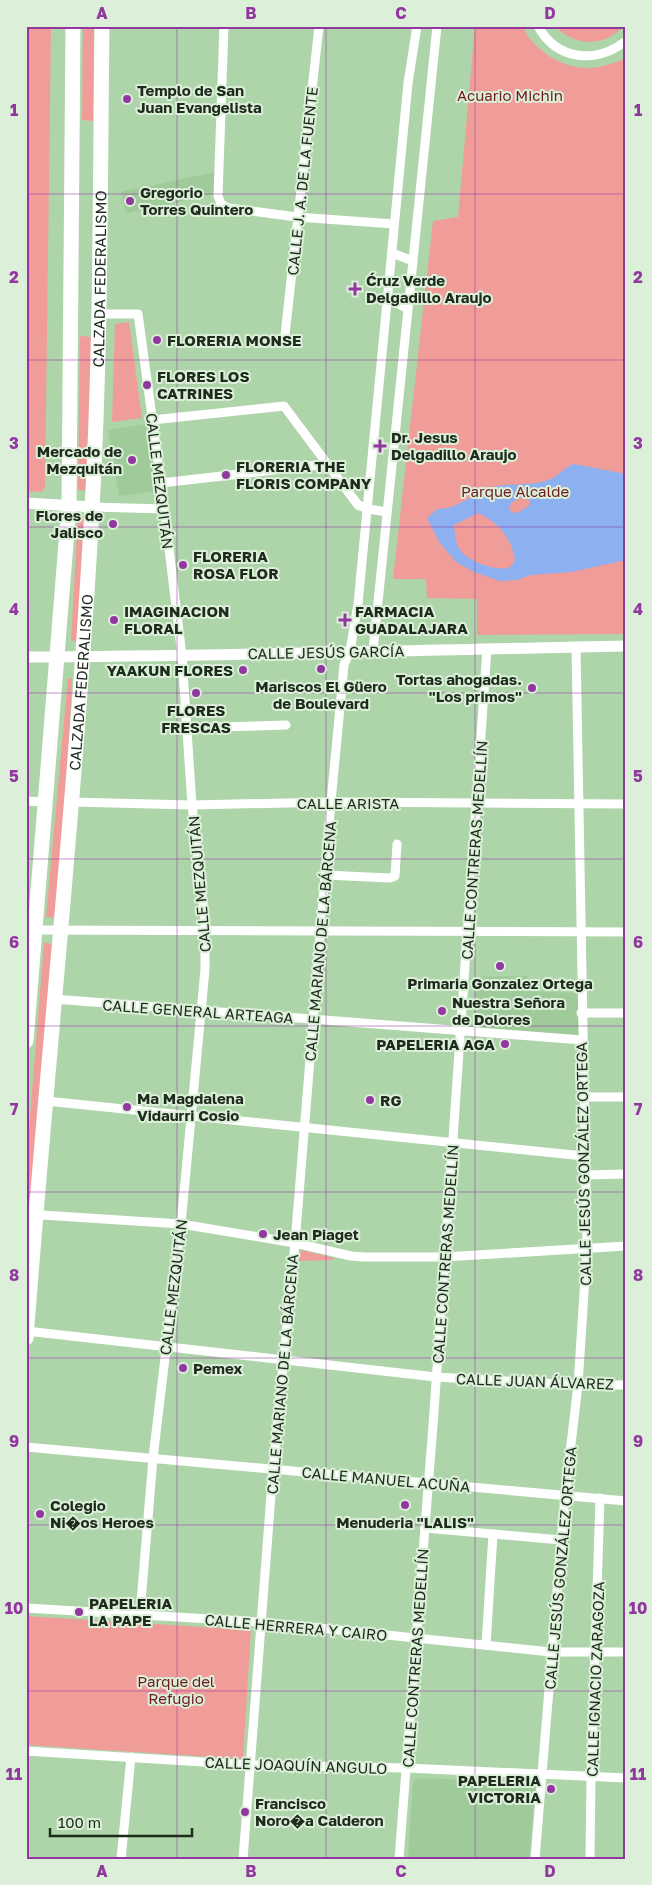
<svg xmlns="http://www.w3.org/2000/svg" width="652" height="1885" font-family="'Golos Text',sans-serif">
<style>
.built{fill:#9fca9a}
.green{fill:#f09d9a}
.water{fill:#8db0f0;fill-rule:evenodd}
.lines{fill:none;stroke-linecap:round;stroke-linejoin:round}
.minor{stroke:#fff;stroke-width:9}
.tertiary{stroke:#fff;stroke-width:11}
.primary{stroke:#fff;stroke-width:15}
.grid{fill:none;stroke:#9236a0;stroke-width:1;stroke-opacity:0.55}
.poi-dot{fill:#9236a0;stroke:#dcefd9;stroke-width:2}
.labels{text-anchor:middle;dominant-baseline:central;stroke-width:4;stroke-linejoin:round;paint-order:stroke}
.poi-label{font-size:15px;font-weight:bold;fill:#1c2b1b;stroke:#dcefd9;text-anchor:start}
.park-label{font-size:15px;fill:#6e1a1f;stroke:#dcefd9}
.street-label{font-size:15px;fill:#1c2b1b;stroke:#dcefd9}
.neatline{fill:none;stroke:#9236a0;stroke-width:2}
.grid-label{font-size:16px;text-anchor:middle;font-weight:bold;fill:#9236a0}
</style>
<rect width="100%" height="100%" fill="#aed4aa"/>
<g class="built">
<polygon points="216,172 215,194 126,213 121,192"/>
<polygon points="145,424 156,491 119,496 108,430"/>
<polygon points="527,976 527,991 578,993 579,1035 472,1027 477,977"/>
<polygon points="419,1778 529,1783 535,1789 529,1859 408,1859 413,1782"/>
</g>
<g class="green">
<polygon points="26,26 51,26 45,487 42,492 26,491"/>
<polygon points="83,26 94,26 93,121 82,120"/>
<path d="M 475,26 L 523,26 C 526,37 536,46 545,53 C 572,73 597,71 626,58 L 626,634 L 477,635 L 477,599 L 427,598 L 426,579 L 393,579 L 433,221 L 458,217 Z"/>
<path d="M 555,26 L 623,26 C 605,48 573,46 555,26 Z"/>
<polygon points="129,322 142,418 112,422 115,324"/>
<polygon points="80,336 92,337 91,491 78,490"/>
<polygon points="78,516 89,517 82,641 71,641"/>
<polygon points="68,678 72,679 70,723 73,743 58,918 46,917"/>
<polygon points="44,943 56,944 35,1200 26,1200 26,1166"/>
<polygon points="301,1250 334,1258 333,1260 299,1261"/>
<polygon points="26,1616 251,1630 243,1759 26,1745"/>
</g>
<path class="water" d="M 574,464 L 626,474 L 626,560 L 571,572 L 531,575 L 517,580 L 500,581 L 474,572 L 456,562 L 439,542 L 427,518 L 437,509 C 457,510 474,492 494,487 C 510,483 533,486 548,480 C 558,477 564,467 574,464 ZM 521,497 L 527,498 L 530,502 L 529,506 L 517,513 L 512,512 L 509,509 L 511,503 ZM 478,513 C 499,523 511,537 515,560 C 514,561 512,565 511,566 C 500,574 468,561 461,551 C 455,544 455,534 454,525 Z"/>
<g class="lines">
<g class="minor">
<polyline points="224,26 218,196 221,204 228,208 297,217 394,224"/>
<path d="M 538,26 C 557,61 596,64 626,41"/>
<polyline points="392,253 413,261"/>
<polyline points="387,298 408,309"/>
<polyline points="99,314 138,314 161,483 182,656 192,805 205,921 205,970 181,1224 153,1458 140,1614"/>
<polyline points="285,335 319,26"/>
<polyline points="152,420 284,406 358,505 368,509 387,512"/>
<polyline points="161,483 327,464"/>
<polyline points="93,507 164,509"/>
<polyline points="373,651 437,26"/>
<polyline points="187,728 286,725"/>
<polyline points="26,801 46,802"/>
<polyline points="71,802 192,805 331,802 626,804"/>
<polyline points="325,875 390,878 395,876 397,844"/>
<polyline points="26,930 626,932"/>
<polyline points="54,999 582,1040"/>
<polyline points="581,1013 626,1013"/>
<polyline points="583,1097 626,1097"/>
<polyline points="46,1101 584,1156"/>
<polyline points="585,1175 626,1174"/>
<polyline points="26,1214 181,1224 295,1243 351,1256 364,1257 444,1257 626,1246"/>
<polyline points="26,1331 436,1377 578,1385 626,1385"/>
<polyline points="26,1447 626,1501"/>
<polyline points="425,1528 561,1540"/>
<polyline points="26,1608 261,1622 551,1652 626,1652"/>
<polyline points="486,1645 493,1534"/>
<polyline points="26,1751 251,1765 407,1768 626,1778"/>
<polyline points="121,1859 131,1757"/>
<polyline points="243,1859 273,1469 295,1243 331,802 344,665 350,651 358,604 408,83 417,26"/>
<path d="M 399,1859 C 432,1456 461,1052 487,649"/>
<polyline points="535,1859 565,1495 578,1385 587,1247 576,647"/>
<polyline points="590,1859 591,1777 600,1498"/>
</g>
<g class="tertiary">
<polyline points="26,503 93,507"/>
<path d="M 26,657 C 226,656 426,650 626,646"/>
</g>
<g class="primary">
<polyline points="26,1041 69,506 73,26"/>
<path id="s1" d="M 26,1338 C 47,1062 77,785 92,508 C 101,348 100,187 102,26"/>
</g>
</g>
<path class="grid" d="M 177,26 L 177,1859M 326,26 L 326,1859M 475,26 L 475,1859M 26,194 L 626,194M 26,360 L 626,360M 26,527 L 626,527M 26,693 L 626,693M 26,859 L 626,859M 26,1026 L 626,1026M 26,1192 L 626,1192M 26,1358 L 626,1358M 26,1525 L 626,1525M 26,1691 L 626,1691"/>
<g class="poi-dot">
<circle cx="127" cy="99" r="5"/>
<circle cx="130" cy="201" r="5"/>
<path d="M352.5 281.5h5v5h5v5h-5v5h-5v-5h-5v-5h5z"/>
<circle cx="157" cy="340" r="5"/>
<circle cx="147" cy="385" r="5"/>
<path d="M377.5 438.5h5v5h5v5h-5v5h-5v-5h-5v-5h5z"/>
<circle cx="132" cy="460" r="5"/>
<circle cx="226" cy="475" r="5"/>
<circle cx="113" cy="524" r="5"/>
<circle cx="183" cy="565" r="5"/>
<circle cx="114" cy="620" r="5"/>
<path d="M342.5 612.5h5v5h5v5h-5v5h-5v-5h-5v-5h5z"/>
<circle cx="321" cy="669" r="5"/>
<circle cx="243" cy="670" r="5"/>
<circle cx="532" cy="688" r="5"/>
<circle cx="196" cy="693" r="5"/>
<circle cx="500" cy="966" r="5"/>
<circle cx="442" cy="1011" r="5"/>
<circle cx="505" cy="1044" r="5"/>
<circle cx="370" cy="1100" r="5"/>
<circle cx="127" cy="1107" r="5"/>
<circle cx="263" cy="1234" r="5"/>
<circle cx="183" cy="1368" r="5"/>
<circle cx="405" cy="1505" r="5"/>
<circle cx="40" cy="1514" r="5"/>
<circle cx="79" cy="1612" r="5"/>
<circle cx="551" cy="1789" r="5"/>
<circle cx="245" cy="1812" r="5"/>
</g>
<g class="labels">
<g class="poi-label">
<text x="137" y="90">Templo de San<tspan x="137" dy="17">Juan Evangelista</tspan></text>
<text x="140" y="192">Gregorio<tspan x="140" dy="17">Torres Quintero</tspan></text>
<text x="366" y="280">Ćruz Verde<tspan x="366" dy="17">Delgadillo Araujo</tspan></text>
<text x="167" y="340">FLORERIA MONSE</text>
<text x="157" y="376">FLORES LOS<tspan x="157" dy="17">CATRINES</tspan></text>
<text x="391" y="437">Dr. Jesus<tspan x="391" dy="17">Delgadillo Araujo</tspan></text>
<text x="122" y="451" text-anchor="end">Mercado de<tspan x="122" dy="17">Mezquitán</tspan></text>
<text x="236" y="466">FLORERIA THE<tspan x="236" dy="17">FLORIS COMPANY</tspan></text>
<text x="103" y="515" text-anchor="end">Flores de<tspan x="103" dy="17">Jalisco</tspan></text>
<text x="193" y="556">FLORERIA<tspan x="193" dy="17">ROSA FLOR</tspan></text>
<text x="124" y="611">IMAGINACION<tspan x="124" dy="17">FLORAL</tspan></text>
<text x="355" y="611">FARMACIA<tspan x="355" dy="17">GUADALAJARA</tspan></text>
<text x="233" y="670" text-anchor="end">YAAKUN FLORES</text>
<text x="522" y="679" text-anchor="end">Tortas ahogadas.<tspan x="522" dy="17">"Los primos"</tspan></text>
<text x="321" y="686" text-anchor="middle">Mariscos El Güero<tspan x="321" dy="17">de Boulevard</tspan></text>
<text x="196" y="710" text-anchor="middle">FLORES<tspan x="196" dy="17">FRESCAS</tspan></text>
<text x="500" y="983" text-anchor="middle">Primaria Gonzalez Ortega</text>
<text x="452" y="1002">Nuestra Señora<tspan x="452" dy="17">de Dolores</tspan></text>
<text x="495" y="1044" text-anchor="end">PAPELERIA AGA</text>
<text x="137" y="1098">Ma Magdalena<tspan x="137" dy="17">Vidaurri Cosio</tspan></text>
<text x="380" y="1100">RG</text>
<text x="273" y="1234">Jean Piaget</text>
<text x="193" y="1368">Pemex</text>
<text x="50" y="1505">Colegio<tspan x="50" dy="17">Ni�os Heroes</tspan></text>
<text x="405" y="1522" text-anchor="middle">Menuderia "LALIS"</text>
<text x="89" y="1603">PAPELERIA<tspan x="89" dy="17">LA PAPE</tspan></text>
<text x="541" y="1780" text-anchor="end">PAPELERIA<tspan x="541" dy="17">VICTORIA</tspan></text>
<text x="255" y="1803">Francisco<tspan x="255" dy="17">Noro�a Calderon</tspan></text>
</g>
<g class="park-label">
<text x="510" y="95">Acuario Michin</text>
<text x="515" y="491">Parque Alcalde</text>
<text x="176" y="1681">Parque del<tspan x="176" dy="17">Refugio</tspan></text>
</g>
<g class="street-label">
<text transform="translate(302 181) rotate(-84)">CALLE J. A. DE LA FUENTE</text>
<text stroke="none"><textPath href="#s1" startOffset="1062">CALZADA FEDERALISMO</textPath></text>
<text transform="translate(160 481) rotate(83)">CALLE MEZQUITÁN</text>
<text transform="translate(326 652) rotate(-1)">CALLE JESÚS GARCÍA</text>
<text stroke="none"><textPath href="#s1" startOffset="658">CALZADA FEDERALISMO</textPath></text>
<text x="348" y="803">CALLE ARISTA</text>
<text transform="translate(474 850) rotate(-86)">CALLE CONTRERAS MEDELLÍN</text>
<text transform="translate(199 884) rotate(-95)">CALLE MEZQUITÁN</text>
<text transform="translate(320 941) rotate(-85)">CALLE MARIANO DE LA BÁRCENA</text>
<text transform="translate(198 1011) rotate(4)">CALLE GENERAL ARTEAGA</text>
<text transform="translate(583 1164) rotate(-91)">CALLE JESÚS GONZÁLEZ ORTEGA</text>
<text transform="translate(445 1254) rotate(-86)">CALLE CONTRERAS MEDELLÍN</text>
<text transform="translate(173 1287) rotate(-83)">CALLE MEZQUITÁN</text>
<text transform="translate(282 1374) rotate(-85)">CALLE MARIANO DE LA BÁRCENA</text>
<text transform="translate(535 1381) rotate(2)">CALLE JUAN ÁLVAREZ</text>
<text transform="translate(386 1479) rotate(5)">CALLE MANUEL ACUÑA</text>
<text transform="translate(560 1568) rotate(-85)">CALLE JESÚS GONZÁLEZ ORTEGA</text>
<text transform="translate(296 1627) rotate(5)">CALLE HERRERA Y CAIRO</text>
<text transform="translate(415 1658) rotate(-86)">CALLE CONTRERAS MEDELLÍN</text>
<text transform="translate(595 1679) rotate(-88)">CALLE IGNACIO ZARAGOZA</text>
<text transform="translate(296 1765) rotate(2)">CALLE JOAQUÍN ANGULO</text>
</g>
</g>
<rect width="652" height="1885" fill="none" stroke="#dcefd9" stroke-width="55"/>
<path d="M50 1828v8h142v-8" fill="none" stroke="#1c2b1b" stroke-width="2.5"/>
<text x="58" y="1828" font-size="15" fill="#1c2b1b" stroke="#dcefd9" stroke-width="4" paint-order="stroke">100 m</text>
<rect x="28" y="28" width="596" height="1830" class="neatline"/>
<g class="grid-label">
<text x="102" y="19">A</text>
<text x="251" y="19">B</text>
<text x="401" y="19">C</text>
<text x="550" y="19">D</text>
<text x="14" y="116">1</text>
<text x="638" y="116">1</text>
<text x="14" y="283">2</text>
<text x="638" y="283">2</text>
<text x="14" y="449">3</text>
<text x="638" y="449">3</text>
<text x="14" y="615">4</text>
<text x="638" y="615">4</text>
<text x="14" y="782">5</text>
<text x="638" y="782">5</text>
<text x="14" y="948">6</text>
<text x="638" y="948">6</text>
<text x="14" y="1115">7</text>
<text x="638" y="1115">7</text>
<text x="14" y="1281">8</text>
<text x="638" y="1281">8</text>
<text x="14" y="1447">9</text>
<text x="638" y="1447">9</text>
<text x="14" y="1614">10</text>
<text x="638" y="1614">10</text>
<text x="14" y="1780">11</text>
<text x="638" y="1780">11</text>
<text x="102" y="1877">A</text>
<text x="251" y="1877">B</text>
<text x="401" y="1877">C</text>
<text x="550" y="1877">D</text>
</g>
</svg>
